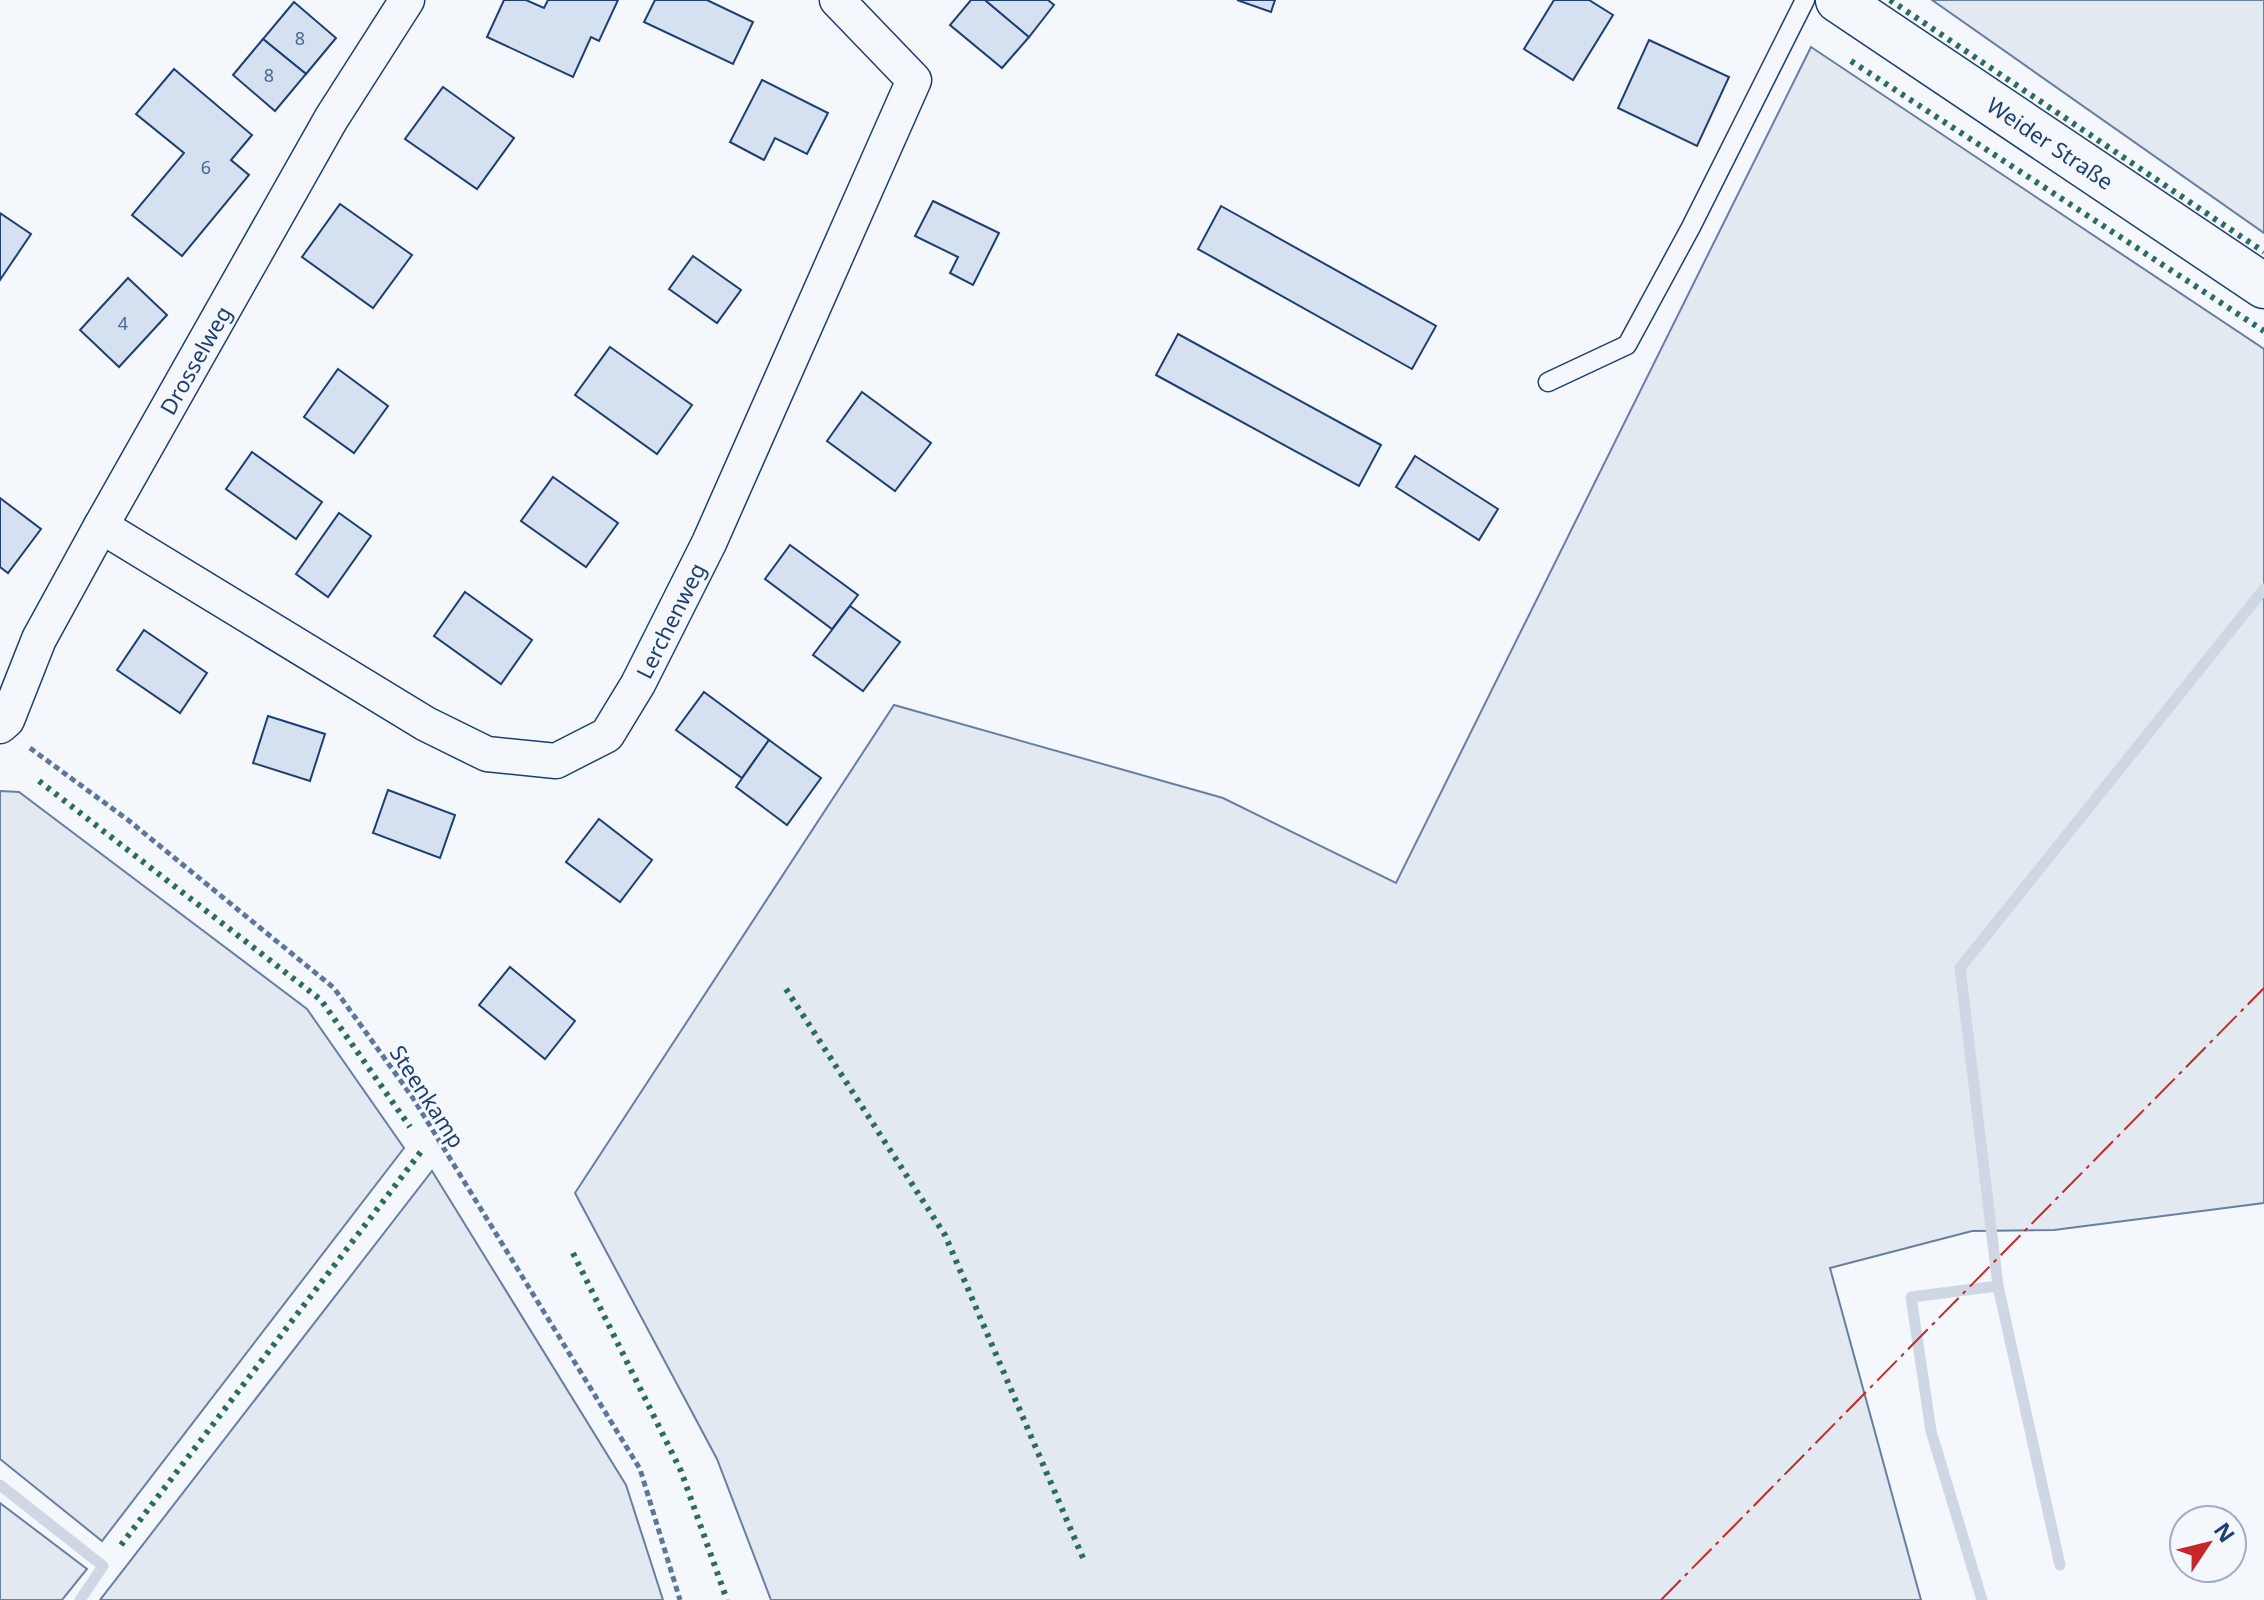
<svg xmlns="http://www.w3.org/2000/svg" width="2264" height="1600" font-family="'Noto Sans',sans-serif">
<style>
.green{fill:#e3e9f0;stroke:#687fa3;stroke-width:2}
.lines{fill:none;stroke-linecap:round;stroke-linejoin:round}
.stream{stroke:#cfd7e4;stroke-width:11}
.building{fill:#d5e0f0;stroke:#1d3f73;stroke-width:2}
.lane-casing{stroke:#1d3f73;stroke-width:21}
.street-casing{stroke:#1d3f73;stroke-width:37}
.secondary-casing{stroke:#1d3f73;stroke-width:47}
.path{stroke:#5e769c;stroke-width:5;stroke-dasharray:6 4;stroke-linecap:butt}
.lane{stroke:#f4f7fb;stroke-width:18}
.street{stroke:#f4f7fb;stroke-width:34}
.secondary{stroke:#f4f7fb;stroke-width:44}
.hedge{stroke:#2c6c60;stroke-width:6;stroke-dasharray:4 6;stroke-linecap:butt}
.power{stroke:#c62828;stroke-width:2;stroke-dasharray:28 6 4 6;stroke-linecap:butt}
.labels{text-anchor:middle;dominant-baseline:central;stroke-width:6;stroke-linejoin:round;paint-order:stroke}
.number-label{font-size:18px;fill:#4b6792}
.street-label{font-size:22px;fill:#1d3f73;stroke:#f4f7fb}
</style>
<rect width="100%" height="100%" fill="#f4f7fb"/>
<g class="green">
<polygon points="1932,0 2264,0 2264,233"/>
<polygon points="1811,47 2264,349 2264,1203 2054,1230 1972,1231 1830,1268 1921,1600 771,1600 717,1459 575,1193 894,705 1223,798 1396,883"/>
<polygon points="0,791 19,792 307,1009 404,1148 102,1541 0,1459"/>
<polygon points="432,1171 626,1485 663,1600 100,1600"/>
<polygon points="0,1503 87,1569 62,1600 0,1600"/>
</g>
<g class="lines">
<g class="stream">
<polyline points="0,1485 103,1566 80,1600"/>
<polyline points="2060,1565 1998,1286 1960,968 2264,589"/>
<polyline points="1982,1600 1931,1431 1911,1297 1998,1286"/>
</g>
</g>
<g class="building">
<polygon points="504,0 526,0 544,8 548,0 618,0 599,41 591,37 573,77 487,37"/>
<polygon points="655,0 707,0 753,22 733,64 644,22"/>
<polygon points="971,0 985,0 1029,37 1002,68 950,25"/>
<polygon points="985,0 1048,0 1054,5 1029,37"/>
<polygon points="1237,0 1275,0 1271,12"/>
<polygon points="1554,0 1589,0 1613,15 1573,80 1524,49"/>
<polygon points="294,2 336,38 306,74 263,39"/>
<polygon points="263,39 306,74 275,111 233,75"/>
<polygon points="1649,40 1729,77 1697,146 1618,108"/>
<polygon points="174,69 252,135 231,160 249,175 182,256 132,215 184,153 136,114"/>
<polygon points="762,80 828,113 807,154 775,138 764,160 730,142"/>
<polygon points="443,87 514,138 477,189 405,139"/>
<polygon points="933,201 999,233 973,285 950,273 958,257 915,236"/>
<polygon points="340,204 412,255 373,308 302,257"/>
<polygon points="1221,206 1436,326 1412,369 1198,249"/>
<polygon points="0,213 31,234 0,280"/>
<polygon points="693,256 741,290 717,323 669,289"/>
<polygon points="128,278 167,315 119,367 80,330"/>
<polygon points="1178,334 1381,445 1359,486 1156,375"/>
<polygon points="610,347 692,405 657,454 575,395"/>
<polygon points="338,369 388,406 354,453 304,417"/>
<polygon points="862,392 931,443 895,491 827,441"/>
<polygon points="252,452 322,502 296,539 226,489"/>
<polygon points="1415,456 1498,509 1479,540 1396,487"/>
<polygon points="553,477 618,523 586,567 521,521"/>
<polygon points="0,498 41,529 8,573 0,567"/>
<polygon points="339,513 371,536 328,597 296,574"/>
<polygon points="790,545 858,595 832,629 765,579"/>
<polygon points="465,592 532,640 501,684 434,636"/>
<polygon points="850,606 900,642 863,691 813,655"/>
<polygon points="144,630 207,673 180,713 117,670"/>
<polygon points="704,692 769,740 742,778 676,730"/>
<polygon points="268,716 325,734 310,781 253,763"/>
<polygon points="769,740 821,778 787,825 736,787"/>
<polygon points="388,790 455,815 440,858 373,833"/>
<polygon points="599,819 652,860 620,902 566,862"/>
<polygon points="510,967 575,1021 545,1059 479,1005"/>
</g>
<g class="lines">
<defs>
<polyline id="lane" points="1548,382 1627,345 1691,227 1805,0"/>
<g id="street">
<path id="s1" d="M 101,526 L 426,724 L 487,754 L 556,761 L 607,735 L 638,684 L 709,543 L 914,80 L 837,0"/>
<path id="s2" d="M 0,726 L 7,720 L 39,639 L 101,526 L 331,119 L 407,0"/>
</g>
<g id="secondary">
<path id="s3" d="M 1838,0 L 2264,286"/>
</g>
</defs>
<use href="#lane" class="lane-casing"/>
<use href="#street" class="street-casing"/>
<use href="#secondary" class="secondary-casing"/>
<polyline class="path" points="30,748 128,820 334,988 413,1098 640,1469 680,1600"/>
<use href="#lane" class="lane"/>
<use href="#street" class="street"/>
<use href="#secondary" class="secondary"/>
<g class="hedge">
<polyline points="1890,0 2264,252"/>
<polyline points="1851,61 2264,331"/>
<polyline points="39,781 321,1000 410,1127"/>
<polyline points="786,989 945,1235 1083,1558"/>
<polyline points="573,1253 681,1471 727,1600"/>
<polyline points="121,1545 423,1149"/>
</g>
<polyline class="power" points="1661,1600 2264,988"/>
</g>
<g class="labels">
<g class="number-label">
<text x="300" y="38">8</text>
<text x="269" y="75">8</text>
<text x="206" y="167">6</text>
<text x="123" y="323">4</text>
</g>
<g class="street-label">
<text stroke="none"><textPath href="#s3" startOffset="256">Weider Straße</textPath></text>
<text stroke="none"><textPath href="#s2" startOffset="416">Drosselweg</textPath></text>
<text stroke="none"><textPath href="#s1" startOffset="706">Lerchenweg</textPath></text>
<text transform="translate(428 1096) rotate(57)">Steenkamp</text>
</g>
</g>
<g transform="translate(2208 1544) rotate(55)"><circle r="38" fill="#f4f7fb" stroke="#9eadc5" stroke-width="2"/>
<path d="M0-6L14 30L0 20L-14 30Z" fill="#c62828"/>
<text y="-12" font-size="22" font-weight="bold" text-anchor="middle" fill="#1d3f73">N</text>
</g>
</svg>
